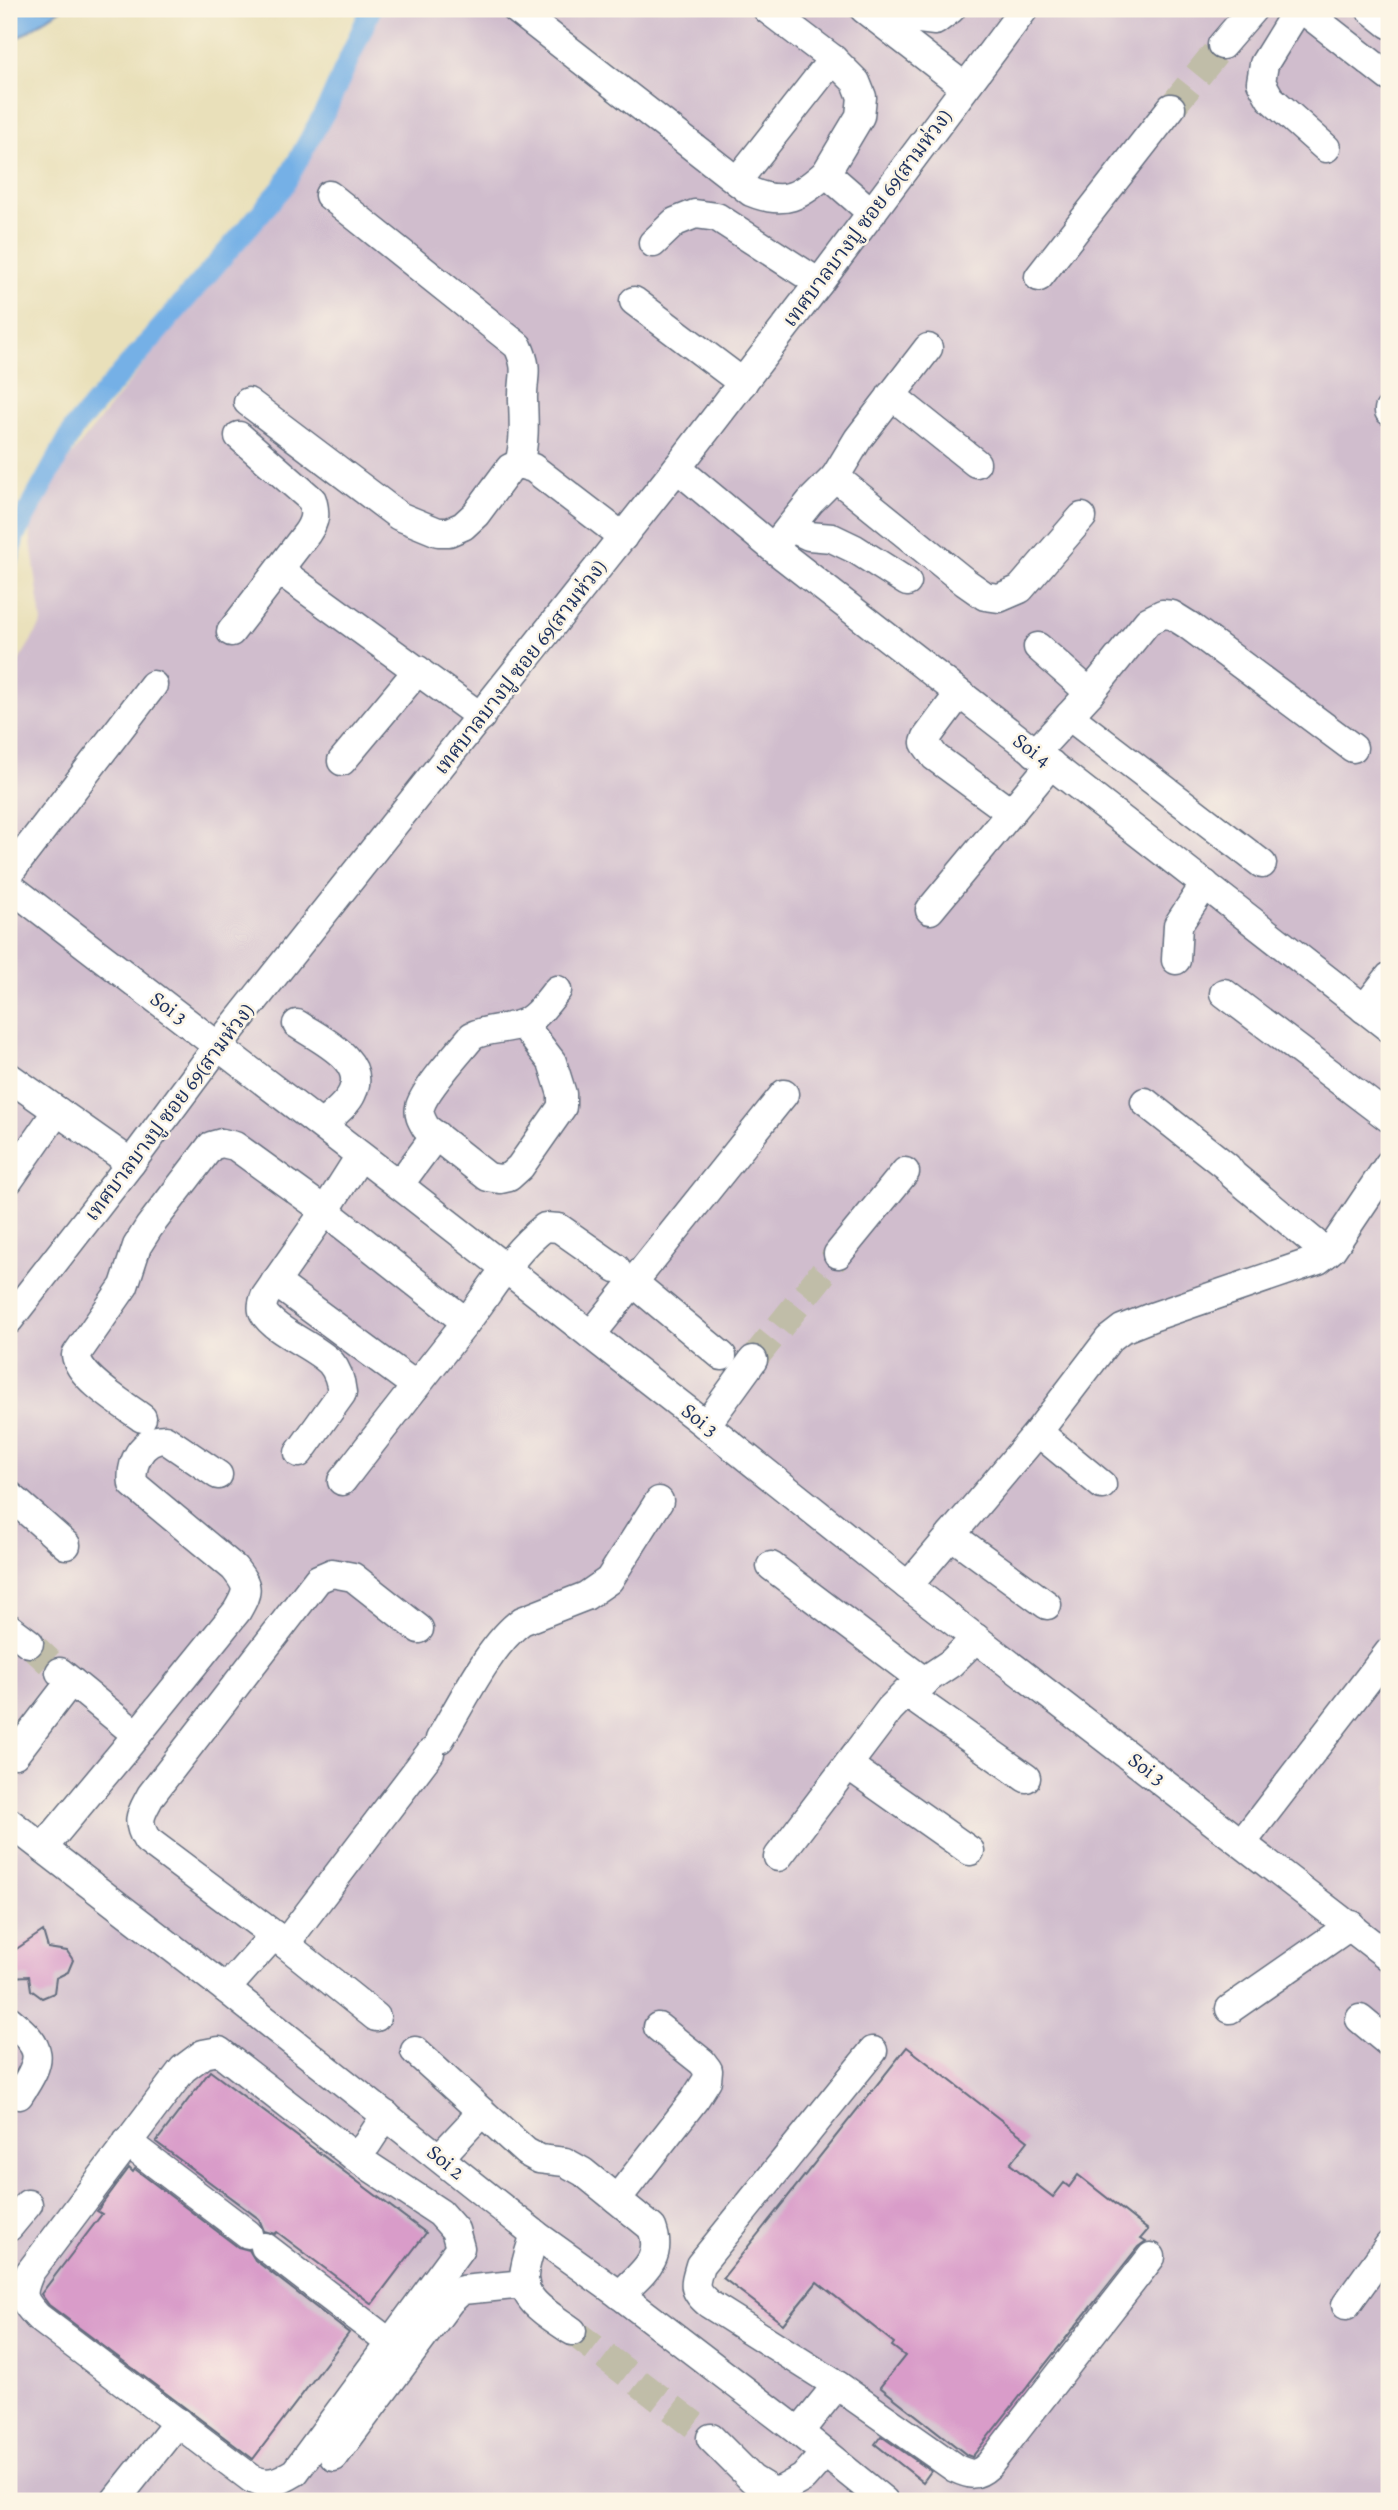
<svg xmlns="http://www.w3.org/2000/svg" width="1398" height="2510" font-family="Alegreya,'Noto Serif Thai',serif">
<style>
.industrial{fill:#d0bdcd}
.water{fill:#75b0e6;stroke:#4870a2;stroke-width:2}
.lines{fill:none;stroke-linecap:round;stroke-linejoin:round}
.canal{stroke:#75b0e6;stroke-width:21}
.building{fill:#d99cc9}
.minor-tunnel{stroke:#c0bda8;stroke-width:28;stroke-dasharray:28 14;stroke-linecap:butt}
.minor-casing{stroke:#636d7e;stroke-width:31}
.minor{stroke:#fff;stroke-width:28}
.labels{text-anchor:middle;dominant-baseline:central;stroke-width:5;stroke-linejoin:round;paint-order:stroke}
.street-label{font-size:21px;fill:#1b2f5e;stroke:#fcf5e5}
</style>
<rect width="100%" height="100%" fill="#fcf5e5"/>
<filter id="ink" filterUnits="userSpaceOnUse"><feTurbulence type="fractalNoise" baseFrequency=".0143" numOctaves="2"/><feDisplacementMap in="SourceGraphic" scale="14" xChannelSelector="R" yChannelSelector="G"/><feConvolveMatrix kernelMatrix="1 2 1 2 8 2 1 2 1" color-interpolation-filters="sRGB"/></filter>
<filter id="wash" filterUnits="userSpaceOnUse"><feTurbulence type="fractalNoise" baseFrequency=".00686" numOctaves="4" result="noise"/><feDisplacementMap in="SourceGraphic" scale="28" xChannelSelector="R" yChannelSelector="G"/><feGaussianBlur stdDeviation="1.57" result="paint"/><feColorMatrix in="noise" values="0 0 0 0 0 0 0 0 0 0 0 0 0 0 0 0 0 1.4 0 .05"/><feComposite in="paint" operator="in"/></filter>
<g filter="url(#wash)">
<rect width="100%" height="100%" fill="#e9e0ba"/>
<polygon class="industrial" points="377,9 1389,9 1389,2501 9,2501 9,677 42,623 27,512 286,184"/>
<polygon class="water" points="9,9 61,9 9,44"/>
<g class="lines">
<polyline class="canal" points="9,560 14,537 74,428 283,187 328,106 371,9"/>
</g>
<g id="blocks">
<g class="building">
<polygon points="43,1931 48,1948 67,1951 73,1960 68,1972 56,1978 54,1993 42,1998 31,1990 29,1976 9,1977 9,1954"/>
<polygon points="907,2047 1028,2141 1010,2164 1053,2197 1064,2183 1069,2187 1078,2175 1148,2230 1141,2238 1146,2241 1138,2247 972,2457 967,2455 880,2387 905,2356 892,2346 894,2343 817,2282 783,2324 723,2278"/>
<polygon points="210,2071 426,2233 372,2304 277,2232 275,2234 264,2231 259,2219 156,2142"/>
<polygon points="129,2168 133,2172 135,2169 238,2247 249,2250 255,2260 349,2333 253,2459 49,2305 41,2294 102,2214 97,2211"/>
<polygon points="881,2436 931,2471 923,2482 875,2444"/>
</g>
</g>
</g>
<g filter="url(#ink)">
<use href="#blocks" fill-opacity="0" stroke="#636d7e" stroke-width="2"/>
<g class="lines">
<g class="minor-tunnel">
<polyline points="1171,108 1222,45"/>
<polyline points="753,1360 838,1254"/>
<polyline points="29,1643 60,1672"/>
<polyline points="572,2331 711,2438"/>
</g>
<defs>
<g id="minor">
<path d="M 516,9 L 751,192 C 785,206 800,196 826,173 L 872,213"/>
<polyline points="767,9 833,59 856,82 862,97 860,116 826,173"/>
<polyline points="864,9 965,87"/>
<polyline points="906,9 919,19 935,21 951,9"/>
<polyline points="1298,9 1264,64 1261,82 1270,98 1326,148"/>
<polyline points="1302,9 1389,77"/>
<polyline points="1370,9 1389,24"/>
<polyline points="1222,45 1253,9"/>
<polyline points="737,181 833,59"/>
<path d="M 329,195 L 518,346 C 530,372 522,376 523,401 C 524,423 525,442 519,464"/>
<polyline points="653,243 675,222 695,214 717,217 819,283"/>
<polyline points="1039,277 1171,108"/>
<polyline points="634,301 743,383"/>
<polyline points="891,395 976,463"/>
<polyline points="248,402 399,516 438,532 449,532 463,526 476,514 510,468 519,464 533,468 623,537"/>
<polyline points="1389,411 1389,410"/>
<polyline points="677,468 773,548 1389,1028"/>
<polyline points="835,477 858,439 928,348"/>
<polyline points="790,527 809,536 832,538 855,549 907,582"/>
<polyline points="773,548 810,502 835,477 965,582 985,596 999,598 1020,589 1082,517"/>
<polyline points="279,570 481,717"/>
<path d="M 231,632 L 307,533 C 315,521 316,514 312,500 L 239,436"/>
<polyline points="1038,647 1090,693"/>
<polyline points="959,694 927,737 925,743 935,757 1010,812"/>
<polyline points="1069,716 1262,864"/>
<polyline points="1035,753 1090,693 1148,621 1162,614 1172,615 1188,625 1353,748"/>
<polyline points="342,761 418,670"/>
<polyline points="9,873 153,685"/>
<polyline points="9,886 399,1185 706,1425 908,1586 1389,1957"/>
<polyline points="930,910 1051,764"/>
<polyline points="1176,960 1178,925 1205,884"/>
<polyline points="1224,993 1389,1118"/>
<polyline points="1364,1009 1389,977"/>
<path d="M 297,1024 C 319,1039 368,1060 352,1093 C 347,1105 331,1116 322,1125"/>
<path d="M 523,1024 L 552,1062 L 562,1094 L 562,1107 L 520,1167 L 509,1177 L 500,1179 L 488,1177 L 426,1128 C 422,1121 418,1115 420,1107 C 424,1090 460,1051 472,1036 C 487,1028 504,1030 521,1024 C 536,1019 547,1002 557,990"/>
<polyline points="9,1077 131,1163"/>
<polyline points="1145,1102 1227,1167 1233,1175 1327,1253"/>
<polyline points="9,1180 57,1111"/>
<polyline points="399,1185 436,1135"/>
<polyline points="838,1254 905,1172"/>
<polyline points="275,1282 416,1386"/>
<polyline points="634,1283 722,1356"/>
<polyline points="9,1320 131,1163 218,1046 677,468 819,283 1024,9"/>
<polyline points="591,1335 784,1094"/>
<path d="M 142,1418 C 123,1404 79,1378 76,1355 L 124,1286 L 137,1246 L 149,1227 L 211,1146 L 222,1143 L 235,1146 L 325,1211 L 466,1322"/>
<polyline points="706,1425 753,1360"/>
<polyline points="1038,1432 1102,1485"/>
<path d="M 299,1453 L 342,1393 C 341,1383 338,1371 331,1363 C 315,1346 275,1332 264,1313 C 261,1308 263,1302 265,1297 L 325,1211 L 360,1156"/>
<path d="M 342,1481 C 382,1429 423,1377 464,1325 C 490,1292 511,1253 545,1227 L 559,1228 L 616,1268"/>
<polyline points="9,1495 66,1545"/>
<polyline points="951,1535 1047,1605"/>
<polyline points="771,1566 925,1682"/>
<polyline points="908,1586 1038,1432 1109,1339 1122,1329 1152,1317 1318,1260 1332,1249 1389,1164"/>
<polyline points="9,1628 29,1643"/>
<polyline points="60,1672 137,1735"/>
<polyline points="906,1693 1026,1778"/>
<path d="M 440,1739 C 462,1703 489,1645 522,1621 L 586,1596 L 609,1580 L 659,1501"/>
<polyline points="15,1754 71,1681"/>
<polyline points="848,1765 970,1851"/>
<polyline points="9,1822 226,1989 535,2234 620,2295 799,2432 884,2501"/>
<polyline points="1242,1843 1389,1652"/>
<path d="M 43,1848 L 123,1752 L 237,1611 C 249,1590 249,1587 234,1568 L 133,1484 C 130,1463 142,1439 165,1439 L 218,1475"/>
<polyline points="778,1857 890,1709 906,1693 951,1663 976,1638"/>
<path d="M 274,1935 L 147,1840 C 135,1820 141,1814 151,1795 L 318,1579 L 332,1573 L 353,1577 L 419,1629"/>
<polyline points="285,1944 430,1753"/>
<polyline points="226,1989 274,1935 376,2017"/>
<polyline points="1230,2009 1351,1925"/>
<polyline points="1360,2019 1389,2043"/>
<path d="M 9,2020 C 44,2049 44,2057 19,2095"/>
<polyline points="415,2051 482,2112"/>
<polyline points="127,2142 248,2234"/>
<path d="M 355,2157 L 440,2213 L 455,2230 L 460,2248 L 295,2472 C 280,2481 269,2487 252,2479 L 38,2317 C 21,2299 20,2295 30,2272 L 183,2069 L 203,2054 L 219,2051 L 355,2157 L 367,2144 L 386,2115"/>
<path d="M 440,2157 L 482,2112 L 526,2152 L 539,2159 L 565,2162 L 583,2172 L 652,2228 C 664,2260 641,2273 620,2295"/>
<polyline points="617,2199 695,2099 707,2080 708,2070 702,2062 658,2027"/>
<polyline points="9,2227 28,2204"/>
<path d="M 535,2234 C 531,2247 525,2262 524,2276 C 521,2302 555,2318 572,2331"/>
<polyline points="265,2247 390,2343"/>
<polyline points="1346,2305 1389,2245"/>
<path d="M 837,2385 L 955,2468 C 970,2475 976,2477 989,2465 L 1151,2257"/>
<path d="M 799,2432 L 837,2385 L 709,2304 C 692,2289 694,2286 700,2265 L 873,2051"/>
<polyline points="711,2438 752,2479 770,2490 780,2491 803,2478 825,2453"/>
<polyline points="334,2457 450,2301 462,2290 525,2284"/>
<polyline points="115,2501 178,2422"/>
</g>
</defs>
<use href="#minor" class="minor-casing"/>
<use href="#minor" class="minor"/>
</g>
</g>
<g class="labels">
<g class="street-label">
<text transform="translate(867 218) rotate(-53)">เทศบาลบางปู ซอย 69(สามห่วง)</text>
<text transform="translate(520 667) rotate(-52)">เทศบาลบางปู ซอย 69(สามห่วง)</text>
<text transform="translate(1032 750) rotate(37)">Soi 4</text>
<text transform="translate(169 1008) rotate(37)">Soi 3</text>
<text transform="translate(169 1112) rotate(-53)">เทศบาลบางปู ซอย 69(สามห่วง)</text>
<text transform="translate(700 1420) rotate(38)">Soi 3</text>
<text transform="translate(1147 1769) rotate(37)">Soi 3</text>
<text transform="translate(446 2162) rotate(39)">Soi 2</text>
</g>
</g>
<rect width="1398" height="2510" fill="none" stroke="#fcf5e5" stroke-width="35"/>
</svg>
